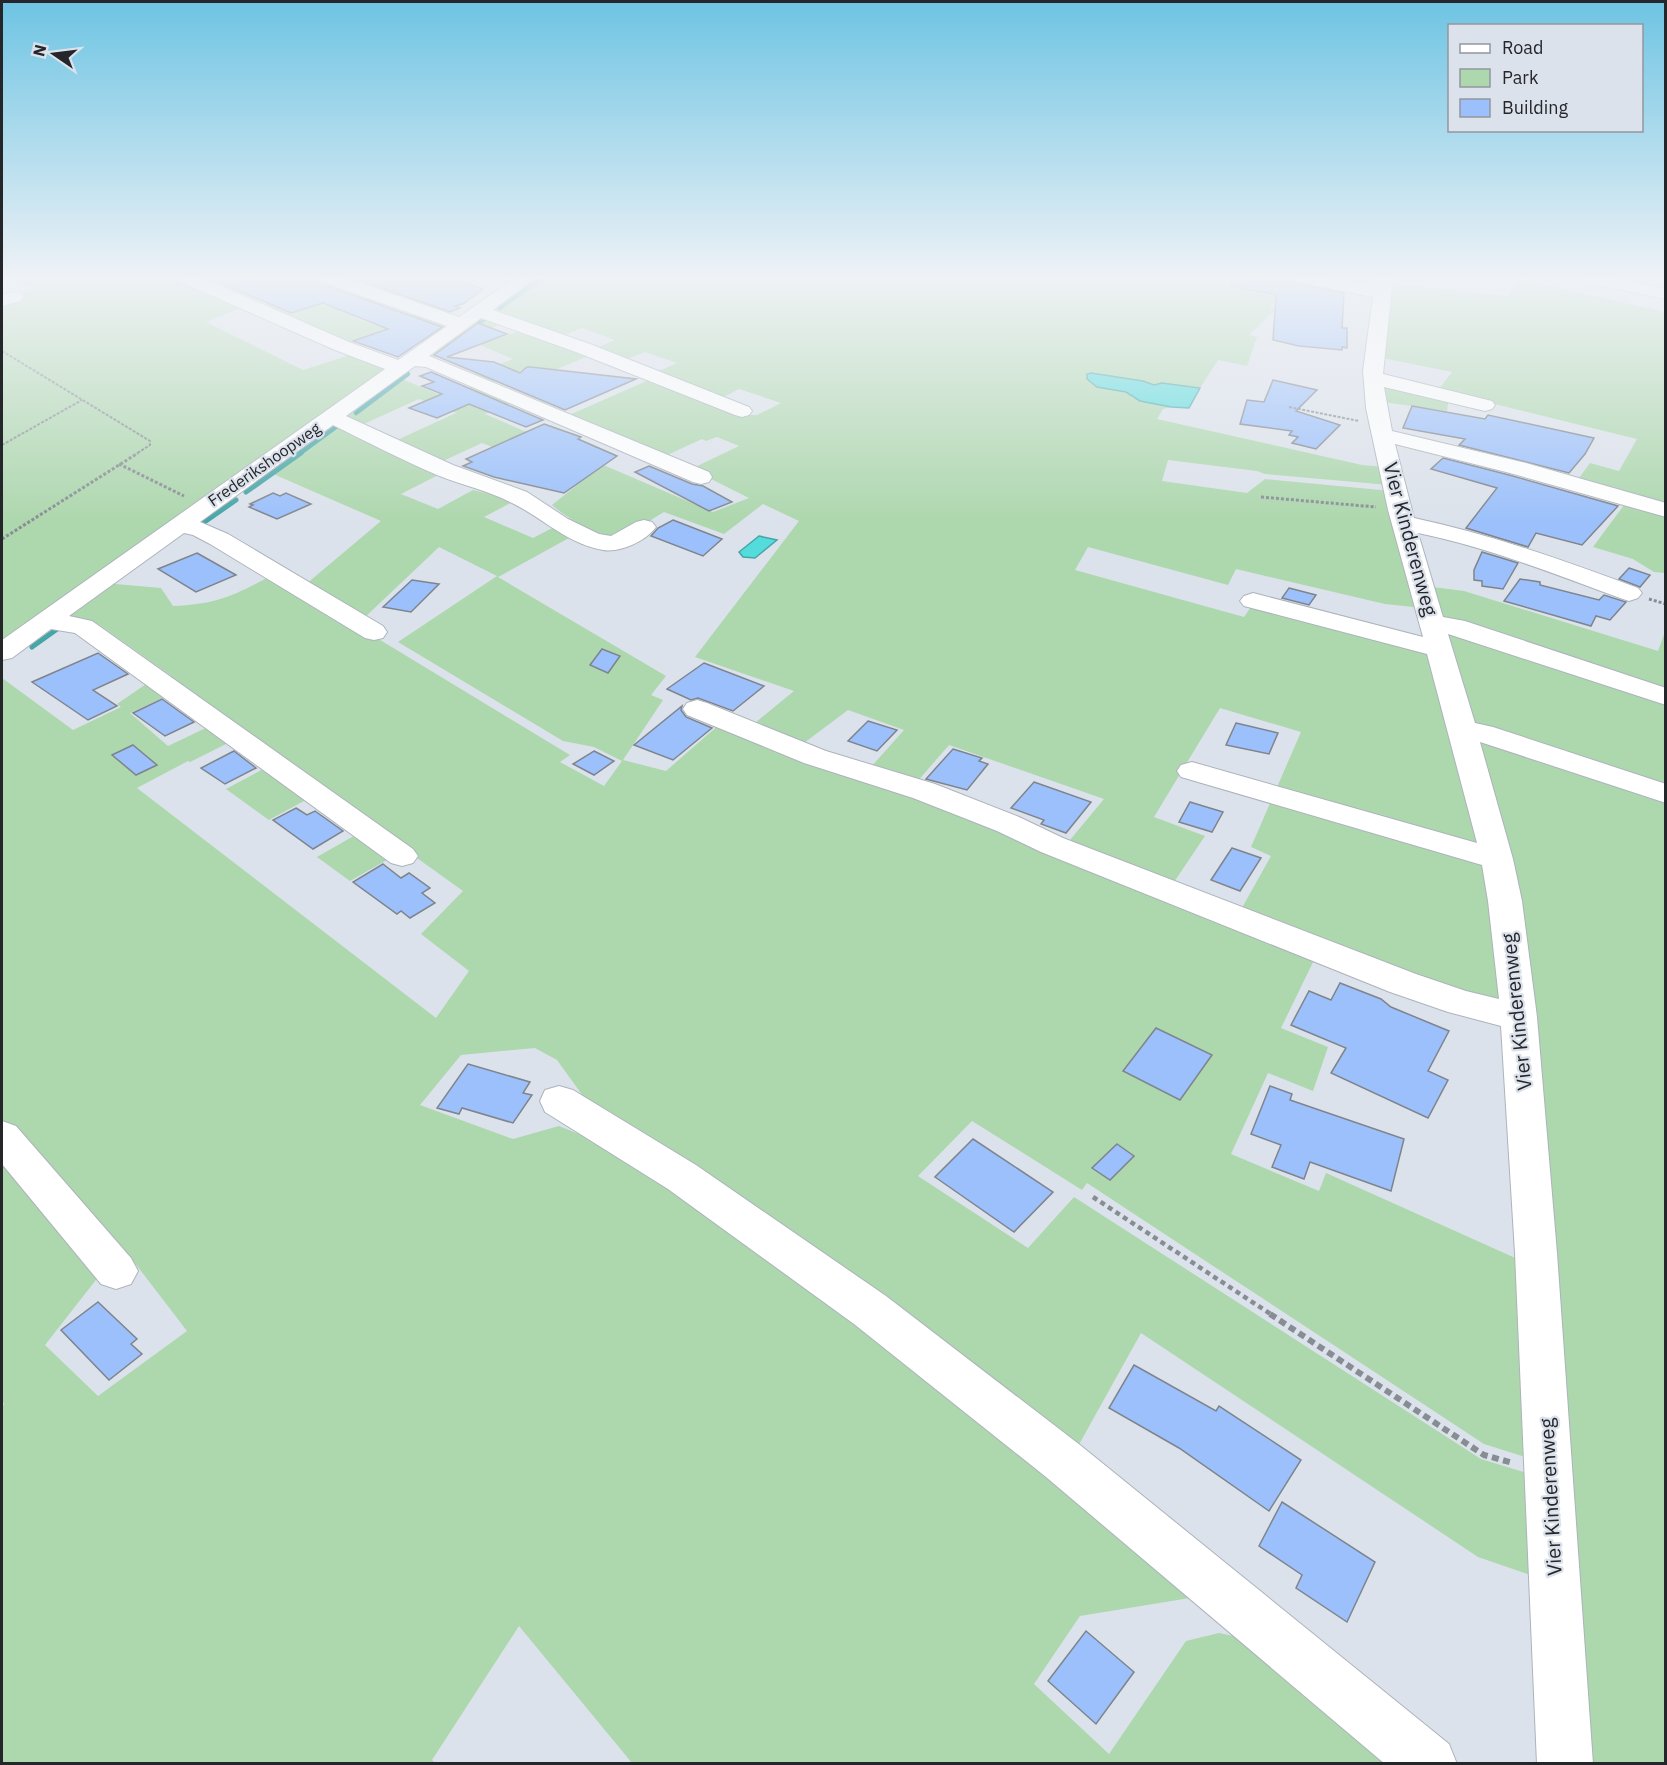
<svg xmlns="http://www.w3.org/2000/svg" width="1667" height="1765" font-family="'IBM Plex Sans',sans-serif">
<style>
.green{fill:#add7ad}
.water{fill:#54dbdc;stroke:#46a5a7;stroke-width:1.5}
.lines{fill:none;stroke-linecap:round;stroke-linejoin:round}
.stream-far1{stroke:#46a5a7;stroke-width:4.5}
.stream{stroke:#46a5a7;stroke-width:5}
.building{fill:#9bc0fb;stroke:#7f848c;stroke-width:1.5}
.minor-casing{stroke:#adb3bc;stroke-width:2}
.path-far3{stroke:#888d93;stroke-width:2;stroke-dasharray:3 1.5;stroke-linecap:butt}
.path-far2{stroke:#888d93;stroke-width:3;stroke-dasharray:3 2;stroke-linecap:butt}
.path-far1{stroke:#888d93;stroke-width:4.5;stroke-dasharray:5 4;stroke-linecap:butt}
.path{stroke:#888d93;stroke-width:6;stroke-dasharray:7 4.5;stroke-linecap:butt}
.minor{fill:#fff;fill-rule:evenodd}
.labels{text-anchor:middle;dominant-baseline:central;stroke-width:4.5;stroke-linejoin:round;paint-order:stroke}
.far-street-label{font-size:16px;fill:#24262a;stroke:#dce2eb}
.street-label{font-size:20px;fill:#24262a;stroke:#dce2eb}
</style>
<rect width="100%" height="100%" fill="#dce2eb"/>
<g class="green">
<polygon points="7,277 178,277 245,306 206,322 303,370 356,353 386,367 386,371 2,643 2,302 24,296 20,293 34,289"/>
<path d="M 533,277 L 1236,277 L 1261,282 L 1250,291 L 1280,298 L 1269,307 L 1276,309 L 1249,335 L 1257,337 L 1247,366 L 1218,360 L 1200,388 L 1162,383 L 1154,385 L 1143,381 L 1091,373 L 1088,374 L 1087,379 L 1097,387 L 1126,392 L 1133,398 L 1171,407 L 1163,409 L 1157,419 L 1362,465 L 1385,467 L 1389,485 L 1265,474 L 1257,471 L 1168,460 L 1162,481 L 1247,493 L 1265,479 L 1391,491 L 1423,608 L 1385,604 L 1236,569 L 1228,585 L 1088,547 L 1075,570 L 1244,617 L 1253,604 L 1433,650 L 1492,879 L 1501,1000 L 1489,1005 L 1238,915 L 1271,856 L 1251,847 L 1301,732 L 1220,708 L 1154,817 L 1205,836 L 1172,885 L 1065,846 L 1104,799 L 949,745 L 916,783 L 871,767 L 904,730 L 848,710 L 800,746 L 750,727 L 794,691 L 695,657 L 799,521 L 763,504 L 724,534 L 664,512 C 652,519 637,530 623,535 C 603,541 567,518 552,505 L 587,477 L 510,454 L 482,443 L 443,461 L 397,440 L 456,413 L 419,399 L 364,424 L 346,417 L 345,413 L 395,376 L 445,397 L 476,384 L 515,401 L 485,414 L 713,512 L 749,498 L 691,469 L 739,446 L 717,437 L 706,441 L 702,439 L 663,457 L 567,416 L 651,379 L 746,415 L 757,415 L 781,403 L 739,389 L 718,400 L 652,374 L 677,363 L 645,352 L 622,361 L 592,350 L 615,340 L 582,328 L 559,337 L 487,312 Z"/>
<polygon points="1519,279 1665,312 1665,508 1576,482 1590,463 1619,471 1637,439 1438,390 1452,372 1382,358 1391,284 1507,296"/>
<polygon points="338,281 356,288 315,301 332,308 372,295 392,302 353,317 377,326 418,312 455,325 427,344 386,329 342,344 257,307"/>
<polygon points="478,316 506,322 475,335 491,341 525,329 593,354 548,373 533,366 491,383 471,375 513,359 464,338 431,361 423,355"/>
<polygon points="1382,381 1449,397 1447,411 1383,402"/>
<path d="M 332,422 L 448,470 L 401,494 L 438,509 L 473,490 L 516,500 L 484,517 L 533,538 L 558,525 L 578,533 L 498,577 L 666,676 L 651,695 L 663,700 L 623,760 L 666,771 L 721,723 L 917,793 L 1317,954 L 1281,1028 L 1328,1047 L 1313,1091 L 1268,1073 L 1231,1154 L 1319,1191 L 1326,1173 L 1522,1261 L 1532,1459 L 1484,1444 L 1087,1183 L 1082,1190 L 972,1121 L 918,1176 L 1028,1248 L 1074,1197 L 1481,1459 L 1537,1476 L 1542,1579 L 1478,1557 L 1141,1333 L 1072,1457 L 596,1114 L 557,1060 L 535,1048 L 461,1055 L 420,1105 L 513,1139 L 559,1126 L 638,1158 L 1208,1595 L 1080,1616 L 1034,1684 L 1109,1754 L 1186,1641 L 1219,1633 L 1257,1641 L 1401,1763 L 632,1763 L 519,1626 L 432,1760 L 435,1763 L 2,1763 L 2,1408 L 4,1404 L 2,1401 L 2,1145 L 57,1208 L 106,1267 L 45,1345 L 98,1396 L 187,1331 L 128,1254 L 115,1262 L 51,1185 L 2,1130 L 2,678 L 73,730 L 121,707 L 117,704 L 152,680 L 171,694 L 130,713 L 168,746 L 210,726 L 232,741 L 190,762 L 188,761 L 137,788 L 436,1018 L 469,971 L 421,934 L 463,891 L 170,681 L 170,675 L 98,624 L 67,617 L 104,583 L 161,588 L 173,606 C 219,604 234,595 273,575 L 570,755 L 560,762 L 604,786 L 622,761 L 594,747 L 563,741 L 398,642 L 497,576 L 439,547 L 362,620 L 305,585 L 381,521 L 264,470 Z"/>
<polygon points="1627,501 1665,512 1665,573 1654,572 1633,559 1593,547"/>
<polygon points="1433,587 1464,591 1658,651 1665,632 1665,694 1443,622"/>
<polygon points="1444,627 1665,699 1665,791 1472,729"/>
<polygon points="1472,735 1665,798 1665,1763 1585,1763"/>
<polygon points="269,766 313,796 269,820 226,789"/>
<polygon points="359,833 392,857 350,881 317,857"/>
</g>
<g class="water">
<polygon points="1091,373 1143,381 1154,385 1162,383 1200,388 1189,408 1171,407 1140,401 1126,392 1097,387 1087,379 1087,374"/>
<polygon points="759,536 777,540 755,558 743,557 739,552"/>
</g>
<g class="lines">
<g class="stream-far1">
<polyline points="500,308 543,277"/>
<polyline points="479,323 488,317"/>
<polyline points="356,413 408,374"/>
<polyline points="299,454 340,424"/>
</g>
<g class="stream">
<polyline points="246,492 301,453"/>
<polyline points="203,523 236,500"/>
<polyline points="32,647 60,627"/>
</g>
</g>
<g class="building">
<polygon points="206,277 315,277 319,283 442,327 398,357 353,341 388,329 323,303 291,313"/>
<polygon points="350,277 449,277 483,289 463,304 455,306 460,308 450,312"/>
<polygon points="1232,277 1289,277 1294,283 1344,293 1342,328 1347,328 1347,348 1342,347 1342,350 1299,346 1273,340 1276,295 1231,286"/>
<polygon points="478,323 507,334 447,357 494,362 520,373 527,367 531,367 636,379 565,410 434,355"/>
<polygon points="431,372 543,420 526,427 469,404 437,418 409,408 442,394 422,386 434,382 420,376"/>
<polygon points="1273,380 1317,390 1296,411 1340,425 1316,449 1292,443 1298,437 1289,435 1292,431 1240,424 1247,400 1264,402"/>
<polygon points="1412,406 1485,419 1488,415 1594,438 1585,454 1569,473 1459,445 1465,439 1403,428"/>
<polygon points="544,424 581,437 578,439 617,456 564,493 494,477 463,466 472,462 466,459"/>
<polygon points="1443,458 1509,475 1618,506 1582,545 1536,533 1528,547 1466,528 1497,488 1431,469"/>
<polygon points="649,466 692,484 703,486 732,502 709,511 635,472"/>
<polygon points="273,493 280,496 286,493 311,504 277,519 249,507 253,505 250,504"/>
<polygon points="673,520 722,539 703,556 651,536 658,528"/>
<polygon points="1482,552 1518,563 1503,589 1482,586 1482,581 1474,580 1474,570"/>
<polygon points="197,553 236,575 196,592 158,569"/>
<polygon points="1629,568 1650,575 1640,587 1619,579"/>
<polygon points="1520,579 1540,582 1540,585 1599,600 1604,595 1626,602 1610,620 1596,616 1591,626 1504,601"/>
<polygon points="412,580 439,584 411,612 383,607"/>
<polygon points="1289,588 1316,595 1309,605 1282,598"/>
<polygon points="602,649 620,656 608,673 590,665"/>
<polygon points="98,653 128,674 93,690 117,706 88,720 32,682"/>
<polygon points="704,663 764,686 733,711 698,698 691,700 667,689"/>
<polygon points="162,699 194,722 165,736 133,713"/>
<polygon points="682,706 681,710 686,717 712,728 673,760 634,745"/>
<polygon points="868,721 897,730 877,751 848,741"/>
<polygon points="1236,723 1278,733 1269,754 1226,745"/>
<polygon points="133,745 157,765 136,775 112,755"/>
<polygon points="953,749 982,758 979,761 988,764 967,790 926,779"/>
<polygon points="234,751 256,768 225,784 201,768"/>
<polygon points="594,751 614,761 594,775 573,764"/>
<polygon points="1034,782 1091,802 1066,833 1041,824 1044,820 1011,808"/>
<polygon points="1190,802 1223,812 1212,832 1179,822"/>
<polygon points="296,808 307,815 315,811 343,831 313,849 273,820"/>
<polygon points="1232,848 1261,858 1240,891 1211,880"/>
<polygon points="383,864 401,878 409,873 430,888 422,893 435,903 410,918 401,911 397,914 353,882"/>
<polygon points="1340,983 1381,999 1391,1007 1449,1031 1428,1071 1448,1080 1428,1118 1331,1073 1346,1048 1291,1025 1309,991 1331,1000"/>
<polygon points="1156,1028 1212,1055 1180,1100 1123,1071"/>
<polygon points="468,1064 530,1082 523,1093 532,1095 513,1123 462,1108 459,1114 437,1108"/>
<polygon points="1270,1086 1292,1094 1290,1100 1404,1139 1391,1191 1310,1162 1304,1179 1272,1167 1281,1145 1251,1134"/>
<polygon points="973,1139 1053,1192 1014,1232 935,1177"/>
<polygon points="1117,1144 1134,1156 1110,1180 1092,1168"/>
<polygon points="98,1302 137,1339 131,1344 142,1354 109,1380 61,1330"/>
<polygon points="1134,1365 1216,1411 1219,1406 1301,1460 1269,1511 1179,1448 1109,1408"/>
<polygon points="1282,1502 1375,1562 1347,1622 1296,1588 1302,1575 1259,1546"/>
<polygon points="1086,1631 1134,1672 1096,1724 1048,1681"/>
</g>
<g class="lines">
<defs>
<g id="minor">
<path d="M 176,277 L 200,277 L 349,342 L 398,360 L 447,326 L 320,281 L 317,277 L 343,277 L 459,317 L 516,277 L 536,277 L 493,310 L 590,344 L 749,407 L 752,411 L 749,415 L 742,417 L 735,415 L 576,352 L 481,318 L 429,356 L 709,472 L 712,477 L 709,482 L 701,484 L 693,482 L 426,367 L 415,366 L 346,416 L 453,465 L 527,492 L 568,519 L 599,534 L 611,536 L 636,522 L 644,520 L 652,522 L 656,527 C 646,541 620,553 603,550 C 567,544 542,517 510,502 C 487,490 461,485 437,475 C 402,460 367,442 333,425 L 200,522 L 228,534 L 383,626 L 387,632 L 383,638 L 374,640 L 365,638 L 210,544 L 193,535 L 184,533 L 69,616 L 92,621 L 413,849 L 418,856 L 413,863 L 402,866 L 391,863 L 75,633 L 51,629 L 12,658 L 2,660 L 2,640 L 385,369 L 335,350 L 179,281 Z"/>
<path d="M 1291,277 L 1327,277 L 1374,286 L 1375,277 L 1393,277 L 1383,374 L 1492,401 L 1495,405 L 1492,409 L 1485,411 L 1384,387 L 1392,431 L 1526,463 L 1666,503 L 1666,517 L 1510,473 L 1395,444 L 1414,518 C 1490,534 1565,561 1638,588 L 1642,593 L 1638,598 L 1629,601 L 1620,598 C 1554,574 1487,547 1418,533 L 1443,617 L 1465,621 L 1666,688 L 1666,705 L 1448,634 L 1475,723 L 1493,727 L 1666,784 L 1666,803 L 1480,742 L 1513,859 L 1522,901 L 1537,1017 L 1557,1253 L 1593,1764 L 1537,1764 L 1515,1253 L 1501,1026 L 1448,1012 L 1390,992 L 1041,852 L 997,831 L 913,798 L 804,763 L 687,715 L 683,709 L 687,703 L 697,700 L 707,703 L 826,751 L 935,784 L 1019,817 L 1063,838 L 1416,974 L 1466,991 L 1499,999 L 1488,901 L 1482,865 L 1181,777 L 1177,771 L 1181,765 L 1192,762 L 1477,843 L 1427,654 L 1244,606 L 1240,601 L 1244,596 L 1253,593 L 1423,637 L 1388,510 L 1366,408 L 1363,371 L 1373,297 L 1300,282 L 1294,281 Z"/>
<polygon points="1576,277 1610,277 1666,289 1666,299 1585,282 1579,281"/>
<polygon points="14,292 20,293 23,297 20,301 2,306 2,295"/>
<polygon points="559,1086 573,1090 696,1165 886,1296 1080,1445 1449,1744 1457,1764 1385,1764 1046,1477 854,1324 668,1189 545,1112 540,1101 545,1090"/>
<polygon points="2,1121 16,1126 131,1258 138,1271 131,1284 116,1289 101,1284 2,1164"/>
</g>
</defs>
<use href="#minor" class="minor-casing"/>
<g class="path-far3">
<polyline points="2,351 150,441 150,445 136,454"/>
<polyline points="1289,407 1359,421"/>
<polyline points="2,445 82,400"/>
</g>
<g class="path-far2">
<polyline points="119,464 184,496"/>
<polyline points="1261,497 1376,507"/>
<polyline points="2,539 138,453"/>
<polyline points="1649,599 1666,604"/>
</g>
<polyline class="path-far1" points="1093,1197 1272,1315"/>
<polyline class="path" points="1270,1314 1484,1455 1513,1463"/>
<use href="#minor" class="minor"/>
</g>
<linearGradient id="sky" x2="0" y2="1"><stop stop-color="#6dc4e3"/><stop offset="0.53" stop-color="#eff2f6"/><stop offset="1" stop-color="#eff2f6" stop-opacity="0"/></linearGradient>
<rect width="1667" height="524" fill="url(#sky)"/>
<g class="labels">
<g class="far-street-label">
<text transform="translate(264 464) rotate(-35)">Frederikshoopweg</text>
</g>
<g class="street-label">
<text transform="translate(1411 539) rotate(75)">Vier Kinderenweg</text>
<text transform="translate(1516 1012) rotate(-96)">Vier Kinderenweg</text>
<text transform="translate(1550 1497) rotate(-93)">Vier Kinderenweg</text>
</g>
</g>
<rect width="1667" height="1765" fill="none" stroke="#24262a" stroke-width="6"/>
<rect x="1448" y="24" width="195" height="108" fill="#dce2eb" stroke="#92979e" stroke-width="1.5"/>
<rect x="1460" y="44" width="30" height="9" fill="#ffffff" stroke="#92979e" stroke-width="1.5"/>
<text x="1502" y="54" font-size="18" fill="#24262a">Road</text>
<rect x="1460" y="69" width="30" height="18" fill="#add7ad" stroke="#92979e" stroke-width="1.5"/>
<text x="1502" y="84" font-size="18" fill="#24262a">Park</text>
<rect x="1460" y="99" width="30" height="18" fill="#9bc0fb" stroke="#92979e" stroke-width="1.5"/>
<text x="1502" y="114" font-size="18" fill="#24262a">Building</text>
<g transform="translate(54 54) rotate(284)" stroke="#dce2eb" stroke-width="4.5" paint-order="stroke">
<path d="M0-4.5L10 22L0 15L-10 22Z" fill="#24262a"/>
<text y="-9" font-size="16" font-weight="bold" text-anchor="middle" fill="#24262a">N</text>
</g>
</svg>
